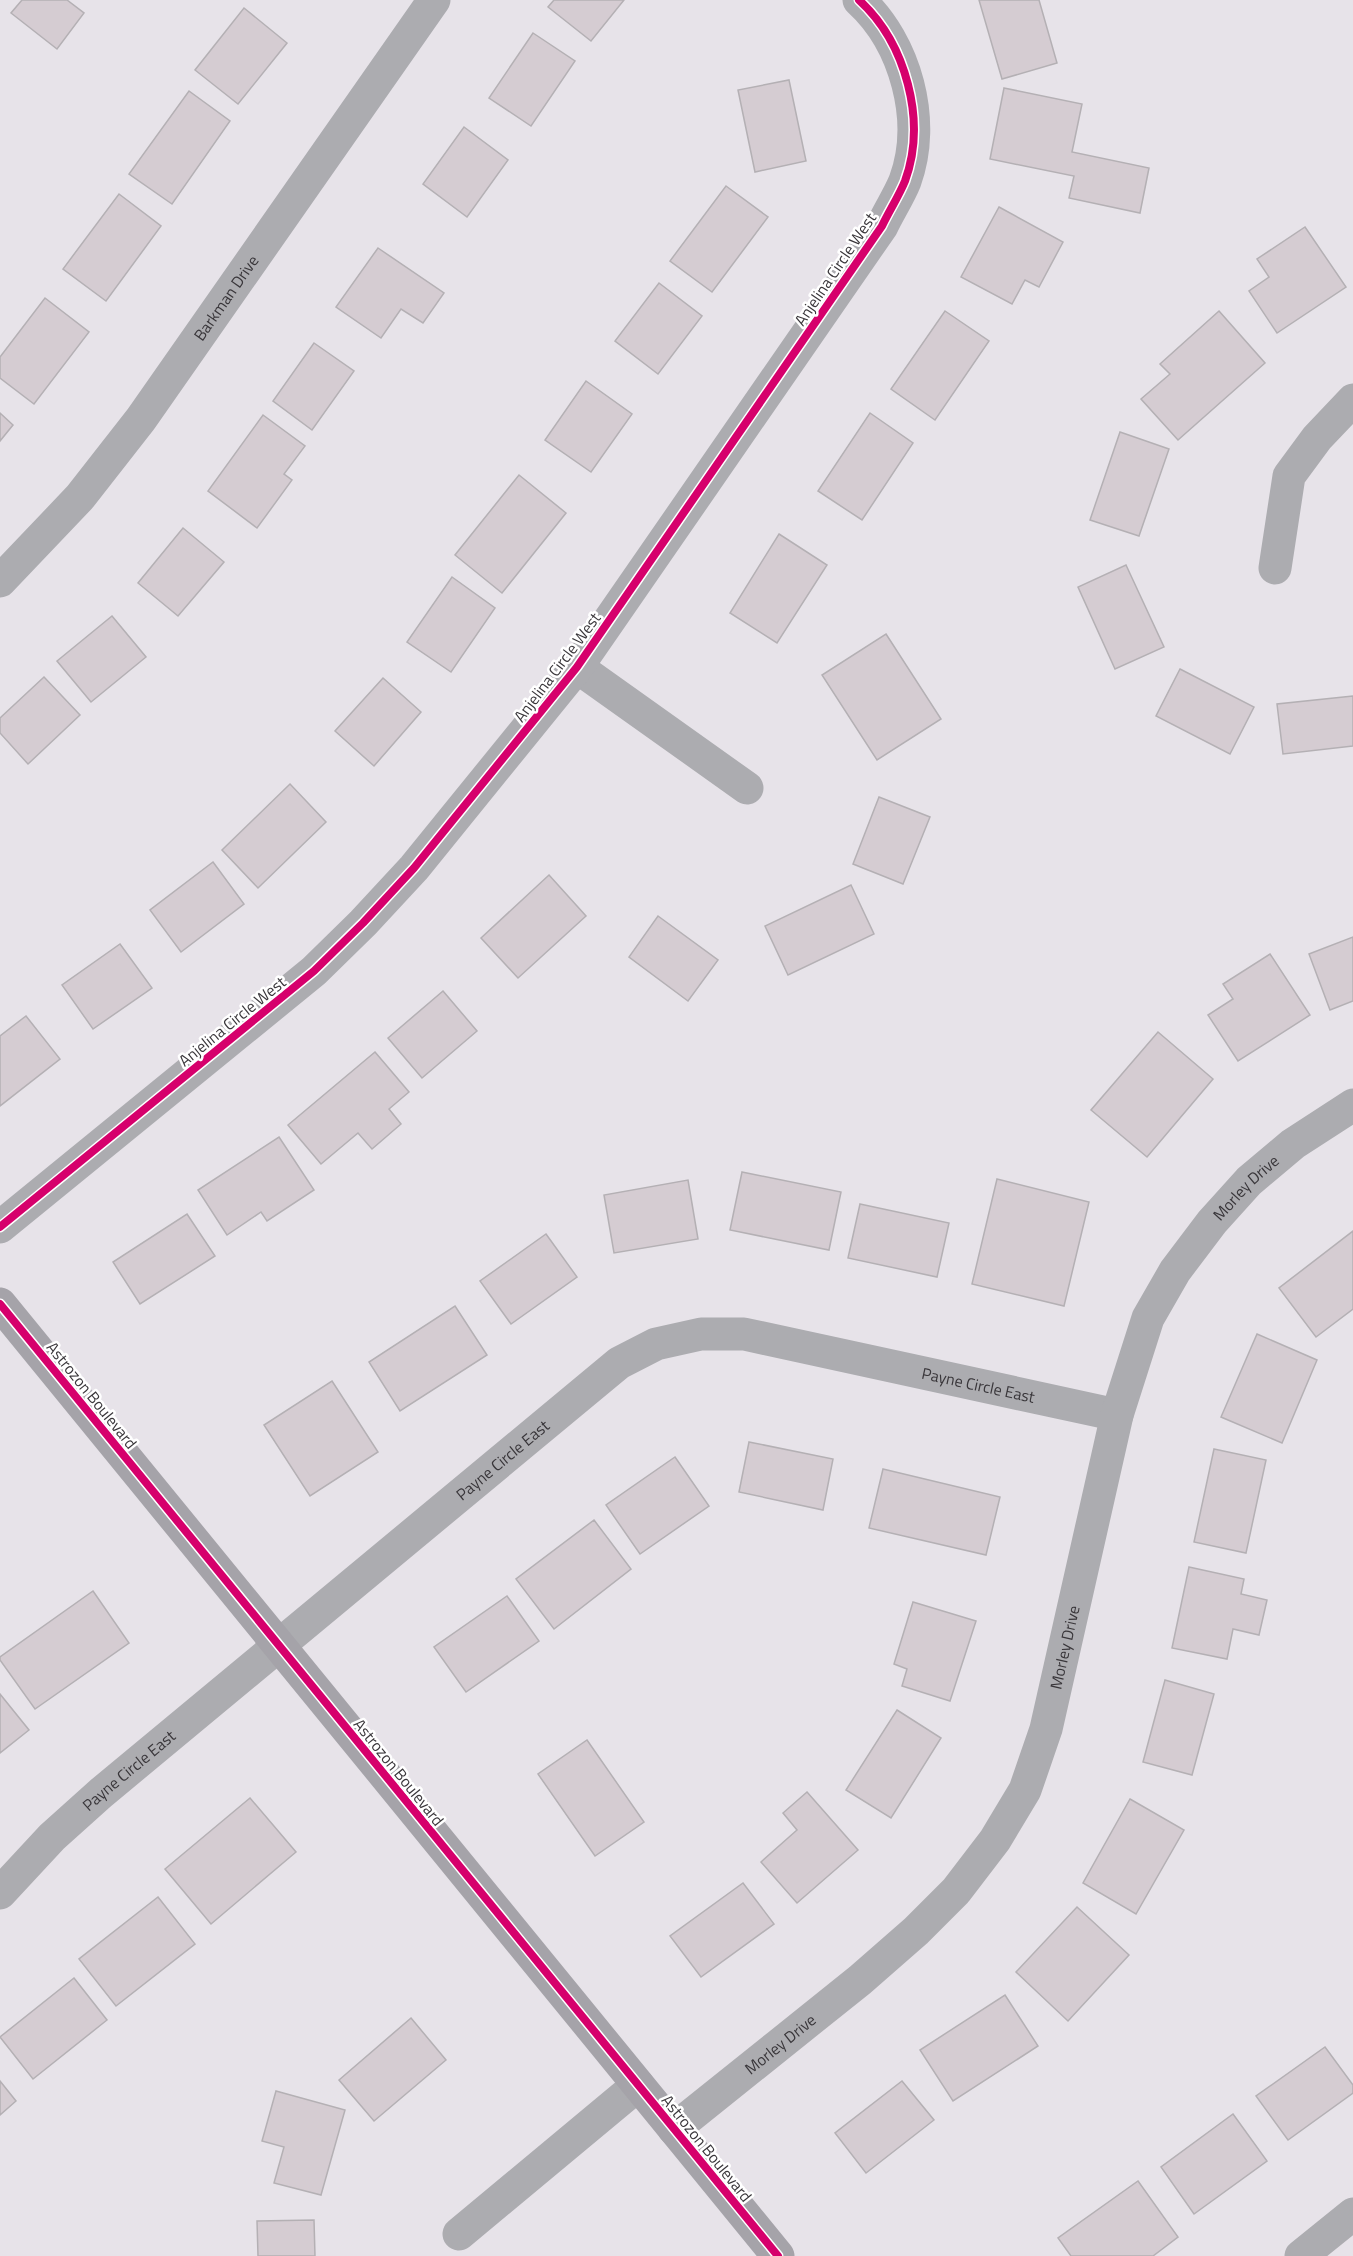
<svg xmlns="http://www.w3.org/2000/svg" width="1353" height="2256" font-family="'Titillium Web',sans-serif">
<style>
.building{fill:#d5ccd2;stroke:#b4b0b4;stroke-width:1.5}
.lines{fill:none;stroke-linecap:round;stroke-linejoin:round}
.minor{stroke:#acacb0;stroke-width:33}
.major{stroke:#a5a3a9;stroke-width:33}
.cycleway-casing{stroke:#fff;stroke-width:11}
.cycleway{stroke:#d6006c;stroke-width:8}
.labels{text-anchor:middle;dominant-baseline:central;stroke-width:5;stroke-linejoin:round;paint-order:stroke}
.street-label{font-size:16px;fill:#39363a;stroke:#fff}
</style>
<rect width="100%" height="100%" fill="#e7e3e9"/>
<g class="building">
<polygon points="22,0 67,0 84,13 57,49 11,13"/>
<polygon points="554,0 624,0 591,41 548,7"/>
<polygon points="979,0 1039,0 1057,63 1002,79"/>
<polygon points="244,8 287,43 238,104 195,70"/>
<polygon points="533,33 575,61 531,126 489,98"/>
<polygon points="789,80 806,161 755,172 738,90"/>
<polygon points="1004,88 1082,104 1072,152 1149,168 1140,213 1069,198 1074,176 990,159"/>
<polygon points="189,91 230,121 172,204 129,174"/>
<polygon points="464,127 508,160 467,217 423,184"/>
<polygon points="726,186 768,217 712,292 670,261"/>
<polygon points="119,194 161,226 106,301 63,269"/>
<polygon points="999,207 1063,242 1039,287 1025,280 1012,304 961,277"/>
<polygon points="1305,227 1346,287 1277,333 1249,291 1269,277 1257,259"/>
<polygon points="378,248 444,293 423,323 401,309 381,338 336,307"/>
<polygon points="659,283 702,316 658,374 615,341"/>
<polygon points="45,298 89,332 34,404 0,378 0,357"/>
<polygon points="945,311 989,341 935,420 891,389"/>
<polygon points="1219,311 1265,363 1178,440 1141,399 1170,374 1160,364"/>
<polygon points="314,343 354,371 312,430 273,401"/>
<polygon points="586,381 632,414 591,472 545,440"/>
<polygon points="0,413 13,425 0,441"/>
<polygon points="870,413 913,443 862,520 818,491"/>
<polygon points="263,415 305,446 284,474 292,480 257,528 208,491"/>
<polygon points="1120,432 1169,449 1139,536 1090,520"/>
<polygon points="519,475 566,513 502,593 455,555"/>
<polygon points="183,528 224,562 178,616 138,583"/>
<polygon points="779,534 827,565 777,643 730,613"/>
<polygon points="1126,565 1164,647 1115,669 1078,587"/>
<polygon points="452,577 495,608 451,672 407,642"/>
<polygon points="112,616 146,657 91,702 57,661"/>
<polygon points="886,634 941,719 877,760 822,675"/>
<polygon points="1180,669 1254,707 1230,754 1156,716"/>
<polygon points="44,677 80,715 28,764 0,733 0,718"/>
<polygon points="383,678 421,712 374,766 335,731"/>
<polygon points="1353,696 1353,746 1283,754 1277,704"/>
<polygon points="290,784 326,822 258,888 222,850"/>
<polygon points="879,797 930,817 903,884 853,864"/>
<polygon points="213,862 244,904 181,952 150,910"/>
<polygon points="549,875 586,916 518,978 481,938"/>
<polygon points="851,885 874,934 788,975 765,926"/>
<polygon points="658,916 718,960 688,1001 629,957"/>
<polygon points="1353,937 1353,1001 1330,1010 1309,954"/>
<polygon points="120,944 152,988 93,1029 62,985"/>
<polygon points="1270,954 1310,1015 1238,1061 1208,1015 1233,999 1223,984"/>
<polygon points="443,991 477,1031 422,1078 388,1038"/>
<polygon points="26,1016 60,1059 0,1106 0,1036"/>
<polygon points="1158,1032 1213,1079 1147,1157 1091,1110"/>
<polygon points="375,1052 409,1092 389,1109 401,1124 372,1149 358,1133 321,1164 288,1125"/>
<polygon points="279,1137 314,1190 267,1221 261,1212 227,1235 198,1190"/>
<polygon points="742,1172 841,1192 829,1250 730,1230"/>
<polygon points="997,1179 1089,1202 1064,1306 972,1284"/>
<polygon points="688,1180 698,1239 614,1253 604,1195"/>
<polygon points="860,1204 949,1223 937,1277 848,1258"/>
<polygon points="187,1214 215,1256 140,1304 113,1262"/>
<polygon points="1353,1231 1353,1309 1316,1337 1279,1288"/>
<polygon points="546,1234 577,1277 511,1324 480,1281"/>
<polygon points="455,1306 487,1355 400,1411 369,1362"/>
<polygon points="1257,1334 1317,1360 1282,1443 1221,1417"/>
<polygon points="332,1381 378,1452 310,1496 264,1425"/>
<polygon points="749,1442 833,1459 823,1510 739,1492"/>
<polygon points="1214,1449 1266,1460 1246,1553 1194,1542"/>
<polygon points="675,1457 709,1506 640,1554 606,1505"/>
<polygon points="883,1469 1000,1497 986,1555 869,1528"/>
<polygon points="594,1520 631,1569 554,1629 516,1579"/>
<polygon points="1189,1567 1244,1579 1241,1594 1267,1600 1259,1635 1233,1629 1227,1659 1172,1648"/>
<polygon points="93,1591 129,1643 35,1709 0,1660 0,1657"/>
<polygon points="507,1596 539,1641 466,1692 434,1647"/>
<polygon points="913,1602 976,1621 950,1701 902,1686 907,1669 894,1664"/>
<polygon points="1165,1680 1214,1694 1192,1775 1143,1762"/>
<polygon points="0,1694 29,1730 0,1753"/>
<polygon points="897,1710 941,1738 891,1818 846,1790"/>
<polygon points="587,1740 644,1822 595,1856 538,1774"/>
<polygon points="807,1792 858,1850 797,1903 761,1862 797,1830 783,1813"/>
<polygon points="250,1798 296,1852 211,1924 165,1869"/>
<polygon points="1130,1799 1184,1830 1136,1914 1083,1883"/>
<polygon points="743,1883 774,1924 701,1977 670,1936"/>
<polygon points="158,1897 195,1944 116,2006 79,1959"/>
<polygon points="1077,1907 1129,1955 1068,2021 1016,1972"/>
<polygon points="74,1978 107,2020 33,2079 0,2037"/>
<polygon points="1005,1995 1038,2046 953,2101 920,2050"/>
<polygon points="411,2018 446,2060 374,2121 339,2080"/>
<polygon points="1325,2047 1353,2085 1353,2093 1288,2140 1256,2096"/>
<polygon points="0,2081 16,2101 0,2115"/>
<polygon points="902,2081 934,2120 866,2173 835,2133"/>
<polygon points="276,2091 345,2110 321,2195 274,2183 284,2147 262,2141"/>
<polygon points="1233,2114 1267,2161 1194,2214 1161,2167"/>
<polygon points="1138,2181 1178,2237 1153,2256 1071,2256 1058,2238"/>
<polygon points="314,2220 315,2256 258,2256 257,2221"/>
</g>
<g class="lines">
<g class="minor">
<polyline points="1275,568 1289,476 1317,438 1353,400"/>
<path id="s1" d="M 0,581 L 80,497 L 141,419 L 434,0"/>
<polyline points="577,667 747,788"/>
<path d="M 0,1227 L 314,971 L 363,923 L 414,868 L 577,667 L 882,226 C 889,211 899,196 905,181 C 927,121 906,43 859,0"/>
<path id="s2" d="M 0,1893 L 52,1837 L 101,1793 L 619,1363 L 656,1344 L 701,1334 L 744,1334 L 1117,1415"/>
<path id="s3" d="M 674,2129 L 860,1980 L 916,1931 L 956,1891 L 995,1840 L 1025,1790 L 1046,1729 L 1117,1415 L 1148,1318 L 1175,1271 L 1212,1222 L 1249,1181 L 1293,1144 L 1353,1105"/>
<polyline points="459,2234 638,2085"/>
<polyline points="1301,2256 1353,2214"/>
</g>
<polyline class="major" points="0,1304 778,2256"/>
<defs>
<g id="cycleway">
<path d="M 0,1227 L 314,971 L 363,923 L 414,868 L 577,667 L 882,226 C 889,211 899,196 905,181 C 927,121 906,43 859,0"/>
<polyline points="0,1304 778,2256"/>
</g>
</defs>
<use href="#cycleway" class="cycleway-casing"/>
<use href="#cycleway" class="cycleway"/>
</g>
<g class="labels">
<g class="street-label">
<text transform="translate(835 269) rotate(-56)">Anjelina Circle West</text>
<text stroke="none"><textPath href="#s1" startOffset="363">Barkman Drive</textPath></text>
<text transform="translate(557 667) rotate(-53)">Anjelina Circle West</text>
<text transform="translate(232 1021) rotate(-39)">Anjelina Circle West</text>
<text stroke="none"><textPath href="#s3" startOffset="1144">Morley Drive</textPath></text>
<text stroke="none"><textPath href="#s2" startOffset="1186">Payne Circle East</textPath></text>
<text transform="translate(92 1395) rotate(51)">Astrozon Boulevard</text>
<text stroke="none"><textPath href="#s2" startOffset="664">Payne Circle East</textPath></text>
<text stroke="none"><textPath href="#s3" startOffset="640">Morley Drive</textPath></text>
<text stroke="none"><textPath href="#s2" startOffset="178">Payne Circle East</textPath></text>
<text transform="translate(399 1772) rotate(51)">Astrozon Boulevard</text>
<text stroke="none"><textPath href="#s3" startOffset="136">Morley Drive</textPath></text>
<text transform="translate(707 2148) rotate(51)">Astrozon Boulevard</text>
</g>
</g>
</svg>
